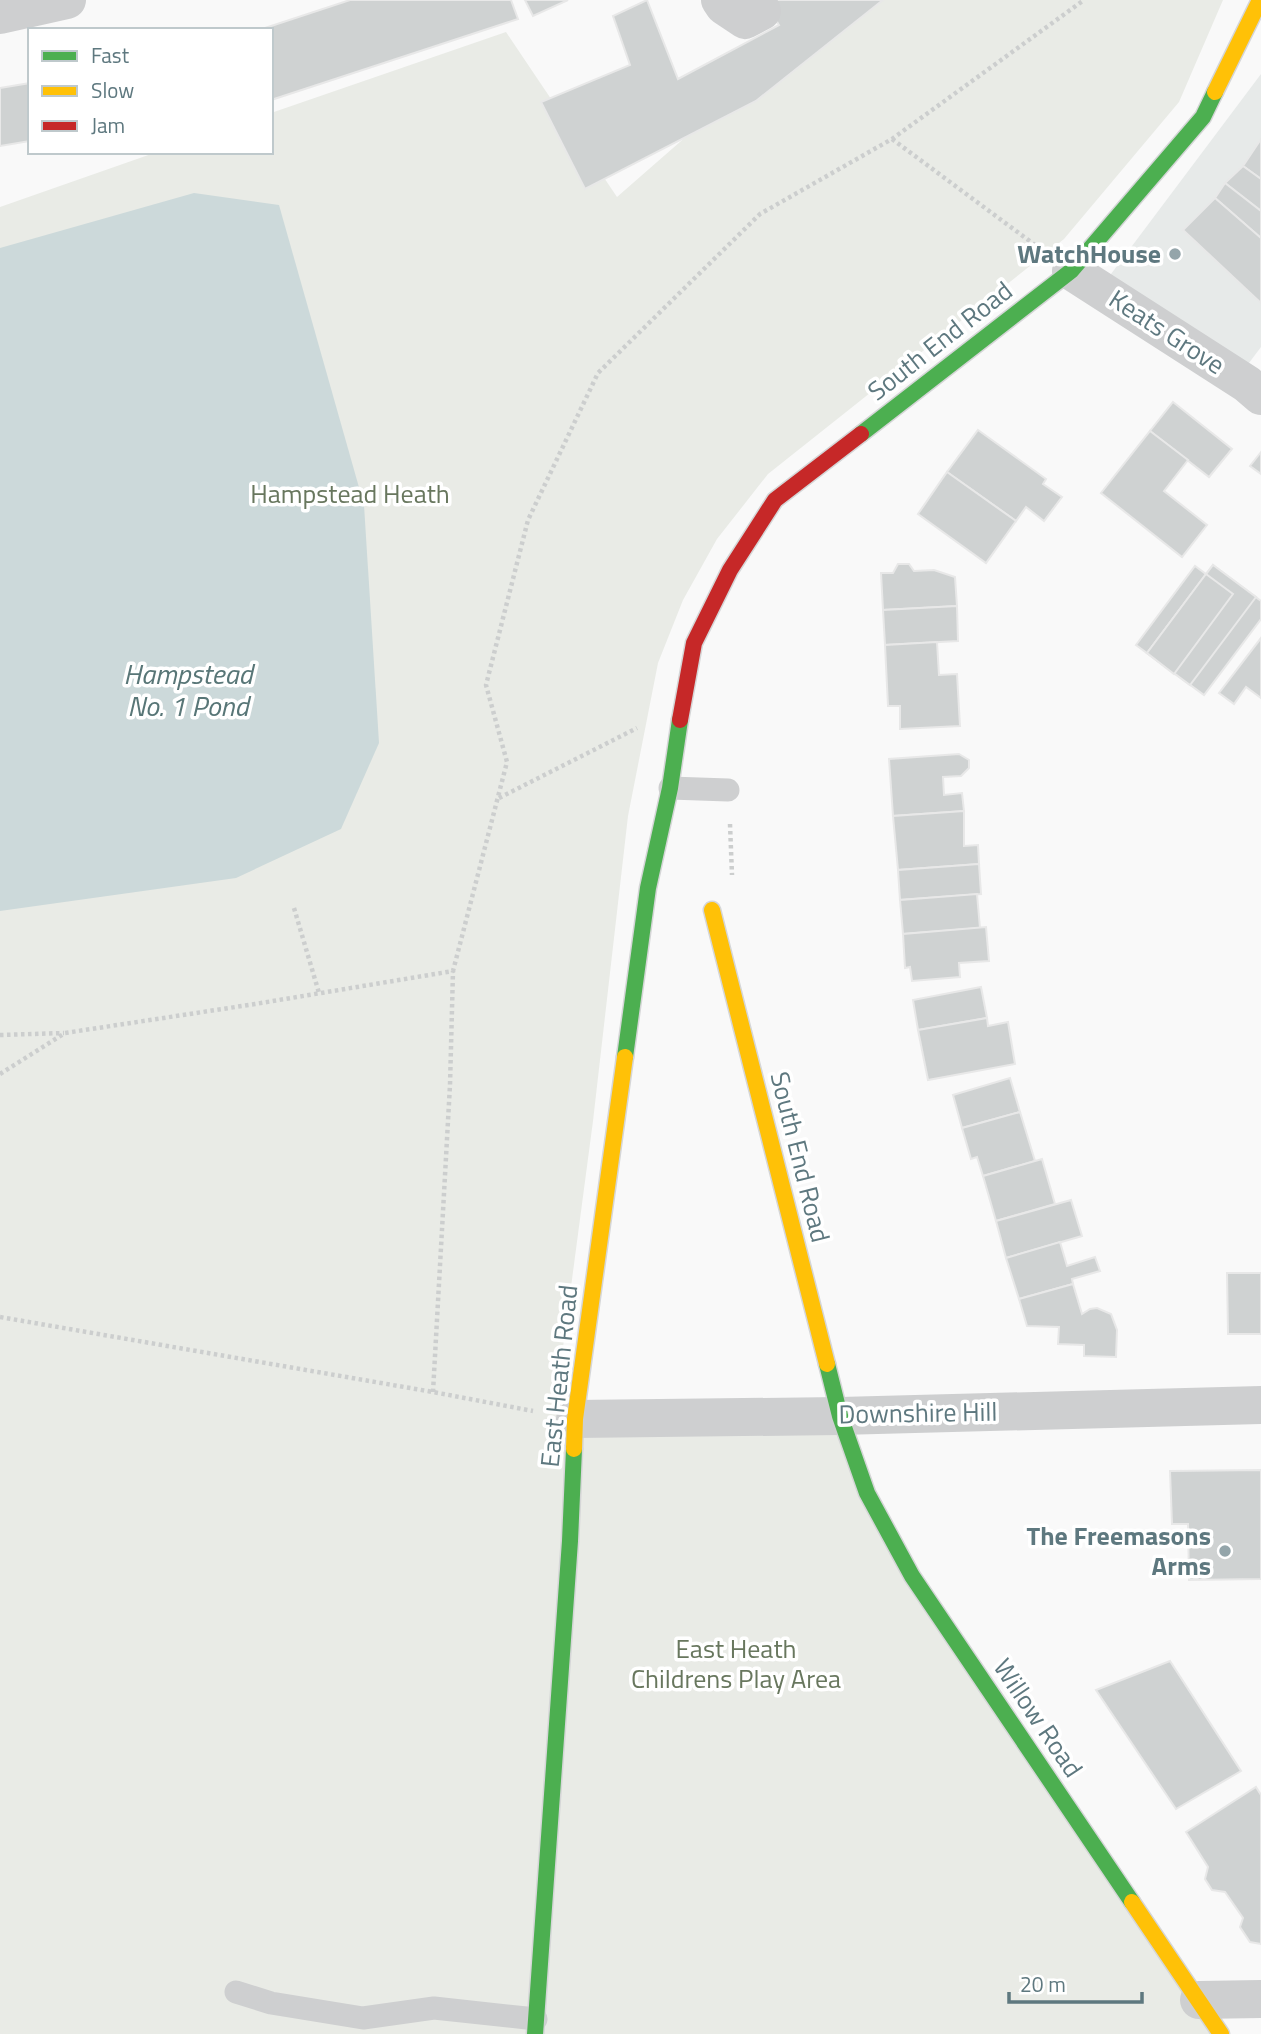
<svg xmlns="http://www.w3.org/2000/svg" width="1261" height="2034" font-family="'Titillium Web',sans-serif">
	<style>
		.built { fill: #e7eae9 }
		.green { fill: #e9ebe6 }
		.water { fill: #ccd9da }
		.building { fill: #cfd2d2; stroke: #e8e8e8; stroke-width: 2 }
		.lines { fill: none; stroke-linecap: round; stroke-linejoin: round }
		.fast-casing { stroke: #d5d6d7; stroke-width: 19 }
		.slow-casing { stroke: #d5d6d7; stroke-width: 19 }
		.jam-casing { stroke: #d5d6d7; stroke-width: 19 }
		.path { stroke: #cccece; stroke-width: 4.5; stroke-dasharray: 3.5 3.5; stroke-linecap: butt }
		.lane { stroke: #cecfd0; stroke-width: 23 }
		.street { stroke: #cecfd0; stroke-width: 38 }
		.fast { stroke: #4caf50; stroke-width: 16 }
		.slow { stroke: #ffc107; stroke-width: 16 }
		.jam { stroke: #c62828; stroke-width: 16 }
		.poi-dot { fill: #94a5aa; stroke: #fff; stroke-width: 2.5 }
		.labels { text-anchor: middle; stroke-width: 7; stroke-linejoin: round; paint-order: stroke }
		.poi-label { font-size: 26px; font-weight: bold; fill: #5e787f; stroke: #fff; text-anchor: end }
		.street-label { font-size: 26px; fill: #5e787f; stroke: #fff }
		.park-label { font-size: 26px; fill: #68775e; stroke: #fff }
		.water-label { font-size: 28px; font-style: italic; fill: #587677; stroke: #fff }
	</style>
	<rect width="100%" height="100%" fill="#f9f9f9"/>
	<!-- built -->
	<polygon class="built" points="1261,74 1261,347 1230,388 1105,282"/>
	<!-- green -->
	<polygon class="green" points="826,0 1223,0 1179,102 1064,239 768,474 717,539 683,600 658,663 628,816 593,1121 556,1400 575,1419 840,1416 867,1493 1221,2034 0,2034 0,207 157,152 271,152 271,113 506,32 617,197 831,10"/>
	<!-- water -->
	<polygon class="water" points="194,193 279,205 364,505 379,743 341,829 236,878 0,911 0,248"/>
	<!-- building -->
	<g class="building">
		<polygon points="350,0 511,0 518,19 271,100 271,30 259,30"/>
		<polygon points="525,0 568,0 533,16"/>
		<polygon points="647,0 678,79 779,25 764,0 883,0 756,101 585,189 541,102 630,65 613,16"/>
		<polygon points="30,83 30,141 0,146 0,88"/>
		<polygon points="1261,139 1261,179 1243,166"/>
		<polygon points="1243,166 1261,179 1261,211 1225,183"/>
		<polygon points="1225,183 1261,211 1261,238 1215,198"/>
		<polygon points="1215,198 1261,238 1261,303 1183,230"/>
		<polygon points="1173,402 1232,449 1209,477 1150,431"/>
		<polygon points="978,430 1046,479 1043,484 1062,497 1044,521 1026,507 1016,521 947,472"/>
		<polygon points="1150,431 1188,460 1164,491 1207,525 1182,557 1101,493"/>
		<polygon points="1261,452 1261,474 1250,466"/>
		<polygon points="947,472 1016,521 986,563 918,514"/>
		<polygon points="898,564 909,564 914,571 934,570 955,577 957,606 883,610 881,573 893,573"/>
		<polygon points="1213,565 1261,601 1261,619 1204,695 1136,645 1195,566 1206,574"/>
		<polygon points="1213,565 1256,597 1190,685 1147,653"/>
		<polygon points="1206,574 1233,594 1174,674 1147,653"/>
		<polygon points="957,606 958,641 885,645 883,610"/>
		<polygon points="1261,638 1261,698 1246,687 1234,704 1219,693"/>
		<polygon points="937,642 939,675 957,674 960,726 900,729 900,706 888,706 885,645"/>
		<polygon points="959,754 969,760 969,768 961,776 943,777 944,795 962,793 964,811 893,816 889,759"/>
		<polygon points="964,811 964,846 978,845 979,864 898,870 893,816"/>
		<polygon points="979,864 981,894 900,900 898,870"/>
		<polygon points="977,894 980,928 903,934 900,900"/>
		<polygon points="986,927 989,961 959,963 960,977 912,981 910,967 905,968 903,934"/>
		<polygon points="981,987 987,1018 918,1030 913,1000"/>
		<polygon points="987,1018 988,1026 1008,1022 1015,1064 928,1080 918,1030"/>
		<polygon points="1010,1078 1020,1112 962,1128 953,1095"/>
		<polygon points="1020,1112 1035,1161 983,1176 977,1157 971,1159 962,1128"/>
		<polygon points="1042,1159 1055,1204 996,1221 983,1176"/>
		<polygon points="1071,1200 1082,1236 1006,1258 996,1221"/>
		<polygon points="1060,1242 1067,1266 1095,1257 1100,1271 1072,1279 1073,1284 1019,1299 1006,1258"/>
		<polygon points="1227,1273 1261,1273 1261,1334 1228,1334"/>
		<polygon points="1073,1284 1082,1314 1090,1309 1097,1308 1111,1314 1117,1330 1116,1357 1084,1356 1084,1345 1058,1344 1059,1327 1027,1326 1019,1299"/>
		<polygon points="1261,1470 1261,1579 1189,1580 1188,1524 1172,1524 1170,1471"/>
		<polygon points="1170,1661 1241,1771 1176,1809 1096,1690"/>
		<polygon points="1256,1787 1261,1795 1261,1944 1250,1942 1240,1927 1243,1918 1225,1892 1212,1890 1205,1879 1208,1867 1186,1832"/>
	</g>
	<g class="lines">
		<!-- fast casing -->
		<g class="fast-casing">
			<g id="fast">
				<polyline points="861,434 1071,271 1203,117 1215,92"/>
				<polyline points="625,1057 648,888 670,788 680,720"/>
				<polyline points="827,1364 840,1416 867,1493 912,1576 1132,1902"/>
				<polyline points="535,2034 570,1541 574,1449"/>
			</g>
		</g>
		<!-- slow casing -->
		<g class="slow-casing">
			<g id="slow">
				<polyline points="1215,92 1260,0"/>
				<polyline points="712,910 827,1364"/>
				<polyline points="574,1449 575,1419 625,1057"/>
				<polyline points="1132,1902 1221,2034"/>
			</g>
		</g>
		<!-- jam casing -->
		<g class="jam-casing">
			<polyline id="jam" points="680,720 694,643 730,570 775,500 861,434"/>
		</g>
		<!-- path -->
		<g class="path">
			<polyline points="892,139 1035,245"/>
			<polyline points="499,798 637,728"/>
			<polyline points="730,824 732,875"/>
			<polyline points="294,908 319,993"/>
			<polyline points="0,1035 64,1033"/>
			<polyline points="0,1074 65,1033 255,1004 453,971 507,762 486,685 528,520 598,373 760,214 892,139 1084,0"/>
			<polyline points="0,1317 433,1392 533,1411"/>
			<polyline points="433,1392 450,1085 453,971"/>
		</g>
		<!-- lane -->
		<g class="lane">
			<polyline points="670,788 728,790"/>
			<polyline points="236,1992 271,2003 363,2018 434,2008 536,2019"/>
		</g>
		<!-- street -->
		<g class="street">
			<polyline points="720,0 724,6 745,20 762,11"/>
			<polyline points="0,15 67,0"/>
			<polyline points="1071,271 1247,384 1261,396"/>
			<polyline points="575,1419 840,1416 1261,1405"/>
			<polyline points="1199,2000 1261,1999"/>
		</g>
		<!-- fast -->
		<use href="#fast" class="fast"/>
		<!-- slow -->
		<use href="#slow" class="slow"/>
		<!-- jam -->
		<use href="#jam" class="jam"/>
	</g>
	<!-- markers -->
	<g class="poi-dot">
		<circle cx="1175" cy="254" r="7"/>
		<circle cx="1225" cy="1551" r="7"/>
	</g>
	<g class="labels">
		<!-- poi labels -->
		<g class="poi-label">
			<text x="1161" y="263">WatchHouse</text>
			<text x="1211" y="1545">The Freemasons<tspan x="1211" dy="30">Arms</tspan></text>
		</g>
		<!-- street labels -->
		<g class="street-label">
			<text transform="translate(1167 332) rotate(33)" y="9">Keats Grove</text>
			<text transform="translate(940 341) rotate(-38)" y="9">South End Road</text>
			<text transform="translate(800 1157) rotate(76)" y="9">South End Road</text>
			<text transform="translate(559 1376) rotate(-84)" y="9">East Heath Road</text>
			<text transform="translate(918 1413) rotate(-1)" y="9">Downshire Hill</text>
			<text transform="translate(1038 1718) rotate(56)" y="9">Willow Road</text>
		</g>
		<!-- park labels -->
		<g class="park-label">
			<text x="350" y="503">Hampstead Heath</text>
			<text x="736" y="1658">East Heath<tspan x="736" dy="30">Childrens Play Area</tspan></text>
		</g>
		<!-- water labels -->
		<g class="water-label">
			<text x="188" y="684">Hampstead<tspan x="188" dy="32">No. 1 Pond</tspan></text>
		</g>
	</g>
	<!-- legend -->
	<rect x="28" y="28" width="245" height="126" fill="#ffffff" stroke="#bfc9cc" stroke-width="2"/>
	<rect x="42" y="51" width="35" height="10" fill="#4caf50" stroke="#bfc9cc" stroke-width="2"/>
	<text x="91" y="63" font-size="21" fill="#5e787f">Fast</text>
	<rect x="42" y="86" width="35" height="10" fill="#ffc107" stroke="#bfc9cc" stroke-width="2"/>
	<text x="91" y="98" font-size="21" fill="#5e787f">Slow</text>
	<rect x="42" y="121" width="35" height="10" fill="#c62828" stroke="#bfc9cc" stroke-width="2"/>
	<text x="91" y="133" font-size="21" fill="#5e787f">Jam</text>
	<!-- scale -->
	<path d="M1009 1992v10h133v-10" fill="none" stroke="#5e787f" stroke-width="3.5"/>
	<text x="1020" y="1992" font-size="21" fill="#5e787f" stroke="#ffffff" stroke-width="5" paint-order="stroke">20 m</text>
</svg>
